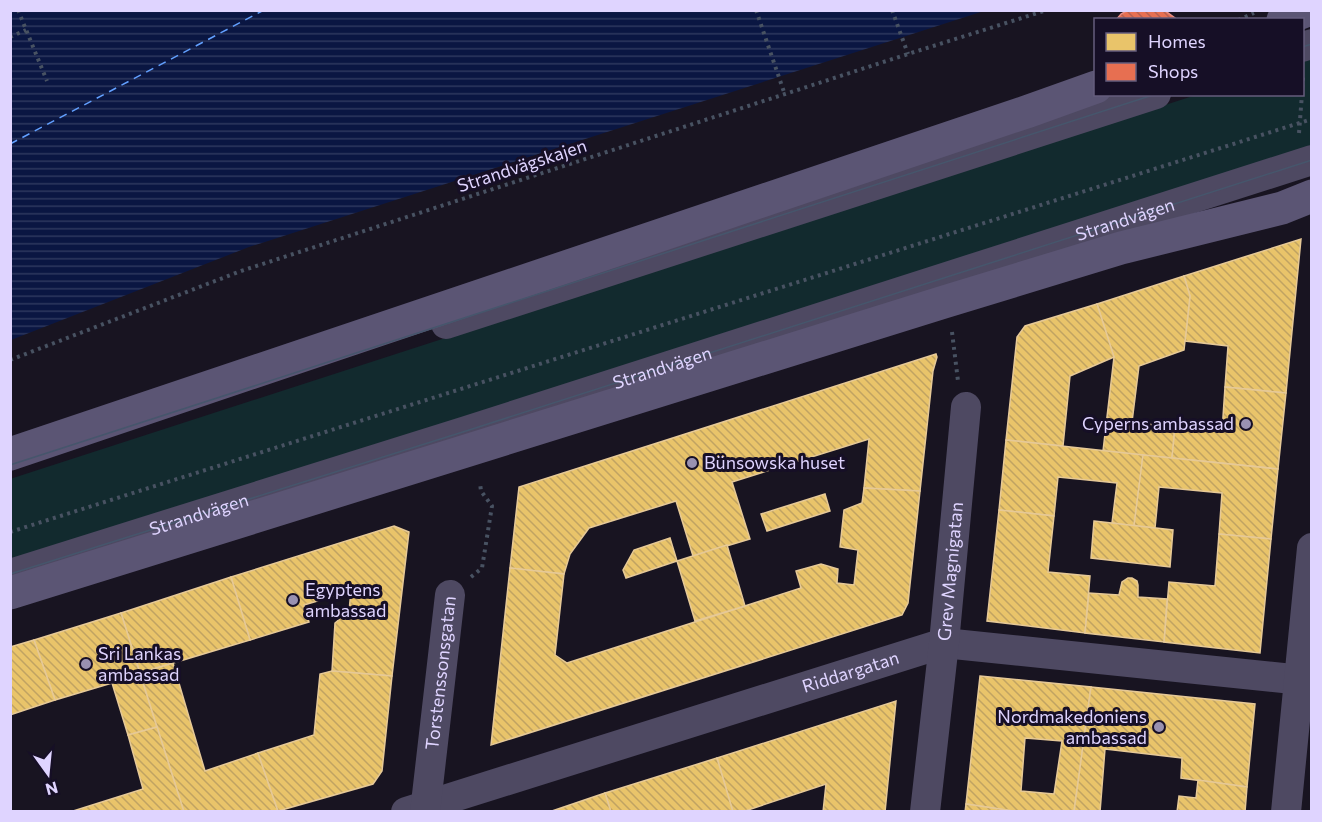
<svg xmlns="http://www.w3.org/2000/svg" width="1322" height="822" font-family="Commissioner,sans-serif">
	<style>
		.park { fill: #122a2e }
		.water { fill: url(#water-rules) }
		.homes { fill: url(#homes-back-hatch); stroke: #e6c997; stroke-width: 1.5; fill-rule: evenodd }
		.shops { fill: url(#shops-back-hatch); stroke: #e58d85; stroke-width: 1.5 }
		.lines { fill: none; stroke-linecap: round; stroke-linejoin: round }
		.ferry { stroke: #62a0ff; stroke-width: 1.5; stroke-dasharray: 8 6; stroke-linecap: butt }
		.path { stroke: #485262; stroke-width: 4; stroke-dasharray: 3 4.5; stroke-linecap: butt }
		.street { stroke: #4e4962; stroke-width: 30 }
		.secondary { stroke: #5b5574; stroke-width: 33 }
		.tram { stroke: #46566c; stroke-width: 1.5 }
		.poi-dot { fill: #9991b1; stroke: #160f26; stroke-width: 2 }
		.labels { text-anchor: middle; stroke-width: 6; stroke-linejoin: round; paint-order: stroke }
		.street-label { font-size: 18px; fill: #dfd4ff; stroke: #160f26 }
		.poi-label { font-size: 18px; fill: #dfd4ff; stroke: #160f26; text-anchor: start }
	</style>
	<defs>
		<pattern id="water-rules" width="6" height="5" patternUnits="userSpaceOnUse" patternTransform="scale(1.5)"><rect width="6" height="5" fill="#0a1642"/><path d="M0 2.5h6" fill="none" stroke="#2d375e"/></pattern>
		<pattern id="homes-back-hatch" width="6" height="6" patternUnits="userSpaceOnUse" patternTransform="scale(1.5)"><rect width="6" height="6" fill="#e9c46a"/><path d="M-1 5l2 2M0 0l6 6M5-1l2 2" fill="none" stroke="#c0a362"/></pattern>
		<pattern id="shops-back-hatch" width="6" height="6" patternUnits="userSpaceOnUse" patternTransform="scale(1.5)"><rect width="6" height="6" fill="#e76f51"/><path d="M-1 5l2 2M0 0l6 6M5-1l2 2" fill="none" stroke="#b66150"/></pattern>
	</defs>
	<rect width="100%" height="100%" fill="#181421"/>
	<!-- park -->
	<polygon class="park" points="1311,57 1311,155 11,563 10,479 1196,95 1302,94 1303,60"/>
	<!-- water -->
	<polygon class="water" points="11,10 984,10 984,11 249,247 11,340"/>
	<!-- homes -->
	<g class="homes">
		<polygon points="1301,239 1286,393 1225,387 1228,346 1185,341 1190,296 1184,276"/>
		<polygon points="1184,276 1190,296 1184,350 1139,366 1132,422 1175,427 1172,458 1103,451 1114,357 1097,304"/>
		<polygon points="1097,304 1114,357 1070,376 1063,446 1006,440 1017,337 1025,326"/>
		<polygon points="936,354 937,357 933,371 920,491 864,488 869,439 732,482 750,539 693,556 676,501 589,528 570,554 564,574 510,568 519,487"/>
		<polygon points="1225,387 1286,393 1278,469 1172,458 1175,427 1222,432"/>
		<polygon points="1006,440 1143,455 1134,526 1112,523 1117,483 1058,477 1054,516 999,510"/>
		<polygon points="1143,455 1278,469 1271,539 1219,534 1222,493 1159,487 1155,528 1134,526"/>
		<polygon points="864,488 920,491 908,603 902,615 491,745 510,568 564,574 555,655 567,663 801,588 796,571 821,564 838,569 837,583 854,585 858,550 840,547 844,510 862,503"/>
		<polygon points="825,494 830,511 767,531 761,514"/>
		<polygon points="999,510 1054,516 1048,572 1090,576 1085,633 987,621"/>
		<polygon points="1094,521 1173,530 1170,567 1091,558"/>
		<polygon points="394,526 409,532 392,676 332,671 335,623 349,611 351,591 304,605 309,622 250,640 231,577"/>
		<polygon points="1219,534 1271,539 1260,653 1164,642 1169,582 1215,586"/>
		<polygon points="670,538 677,561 626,578 623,570 634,550"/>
		<polygon points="727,545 745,606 695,621 677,561"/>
		<polygon points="231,577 250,640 140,673 121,613"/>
		<polygon points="1128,578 1132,578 1137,581 1138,585 1138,597 1167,599 1164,642 1085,633 1089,593 1119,595 1122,582"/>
		<polygon points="121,613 157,727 128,735 112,683 55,700 34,640"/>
		<polygon points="34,640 55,700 10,715 10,647"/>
		<polygon points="173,663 205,771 258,753 278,811 184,812 140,673"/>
		<polygon points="332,671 392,676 382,771 373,784 278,811 258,753 314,735 320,674"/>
		<path d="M980,676L1091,687L1074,812H1020L966,804ZM1025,738L1062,741L1054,794L1021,791Z"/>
		<polygon points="1091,687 1255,704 1247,787 1181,778 1182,758 1105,749 1100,812 1074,812"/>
		<polygon points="896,701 885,812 823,812 826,784 742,812 733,812 717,758"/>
		<polygon points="157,727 184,812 70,812 143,789 128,735"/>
		<polygon points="717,758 733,812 611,812 605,793"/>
		<polygon points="1198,780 1247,787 1245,812 1177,812 1179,796 1196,798"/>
		<polygon points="605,793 611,812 549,812"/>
		<polygon points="966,804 1020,812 965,812"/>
	</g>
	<!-- shops -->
	<polygon class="shops" points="1128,10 1164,10 1175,18 1172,20 1116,20 1121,14"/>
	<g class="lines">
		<!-- ferry -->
		<polyline class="ferry" points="10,144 264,10"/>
		<!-- path -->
		<g class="path">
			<polyline points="18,10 47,81"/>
			<polyline points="756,10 785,95"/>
			<polyline points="892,10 908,54"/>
			<polyline points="1238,20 1254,13"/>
			<polyline points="10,37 26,30"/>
			<polyline points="1302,88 1303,75"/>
			<polyline points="1299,133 1302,94"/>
			<polyline points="952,332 958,381"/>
			<polyline points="10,360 241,271 908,54 1047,10"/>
			<polyline points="10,532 1312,119"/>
			<polyline points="471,577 482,568 492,506 481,491 480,483"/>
		</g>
		<!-- street -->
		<g class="street">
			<polyline points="1302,47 1312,44"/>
			<polyline points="446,324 1156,94"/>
			<polyline points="10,574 466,431 1312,160"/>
			<path id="s1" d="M406,812L944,643L1312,681"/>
			<path id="s2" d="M425,812L450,595"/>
			<path id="s3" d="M925,812L944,643L966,407"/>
			<polyline points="1286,812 1312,548"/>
		</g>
		<!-- secondary -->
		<g class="secondary">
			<polyline points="1283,20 1308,10"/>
			<polyline points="10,454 1029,111 1096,87"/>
			<polyline points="10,593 944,302 1121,248 1282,208 1312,196"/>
		</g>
		<!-- tram -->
		<g class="tram">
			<polyline points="1302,47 1312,44"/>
			<polyline points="10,465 1156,94"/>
			<path id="s4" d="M10,574L466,431L1312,160"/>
		</g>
	</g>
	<!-- markers -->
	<g class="poi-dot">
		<circle cx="1246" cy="424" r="6"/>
		<circle cx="692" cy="463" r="6"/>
		<circle cx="293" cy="600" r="6"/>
		<circle cx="86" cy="664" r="6"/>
		<circle cx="1159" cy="727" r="6"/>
	</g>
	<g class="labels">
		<!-- street labels -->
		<g class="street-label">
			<text transform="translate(522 166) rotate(-18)" y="6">Strandvägskajen</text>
			<text dy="6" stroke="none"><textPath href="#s4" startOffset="1170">Strandvägen</textPath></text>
			<text dy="6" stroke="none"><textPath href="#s4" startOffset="684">Strandvägen</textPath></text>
			<text dy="6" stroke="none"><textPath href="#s4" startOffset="198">Strandvägen</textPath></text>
			<text dy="6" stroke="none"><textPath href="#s3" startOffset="242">Grev Magnigatan</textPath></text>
			<text dy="6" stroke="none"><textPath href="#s1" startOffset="466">Riddargatan</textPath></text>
			<text dy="6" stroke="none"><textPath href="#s2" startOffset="140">Torstenssonsgatan</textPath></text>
		</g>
		<!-- poi labels -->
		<g class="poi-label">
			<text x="1234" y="430" text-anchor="end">Cyperns ambassad</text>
			<text x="704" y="469">Bünsowska huset</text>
			<text x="305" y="596">Egyptens<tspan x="305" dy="21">ambassad</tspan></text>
			<text x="98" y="660">Sri Lankas<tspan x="98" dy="21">ambassad</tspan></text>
			<text x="1147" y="723" text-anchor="end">Nordmakedoniens<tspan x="1147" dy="21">ambassad</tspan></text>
		</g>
	</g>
	<!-- border -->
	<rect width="1322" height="822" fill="none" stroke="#dfd4ff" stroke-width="24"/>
	<!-- legend -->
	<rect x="1094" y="18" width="210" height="78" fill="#160f26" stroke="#665e7d" stroke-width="1.5"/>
	<rect x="1106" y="33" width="30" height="18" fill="#e9c46a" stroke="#665e7d" stroke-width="1.5"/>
	<text x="1148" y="48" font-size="18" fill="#dfd4ff">Homes</text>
	<rect x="1106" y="63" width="30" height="18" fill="#e76f51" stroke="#665e7d" stroke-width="1.5"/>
	<text x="1148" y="78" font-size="18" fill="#dfd4ff">Shops</text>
	<!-- north arrow -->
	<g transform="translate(48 774) rotate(165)" stroke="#160f26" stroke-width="4.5" paint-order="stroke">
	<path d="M0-4.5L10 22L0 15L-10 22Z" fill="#dfd4ff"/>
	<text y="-9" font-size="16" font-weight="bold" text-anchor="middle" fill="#dfd4ff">N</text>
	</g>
</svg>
